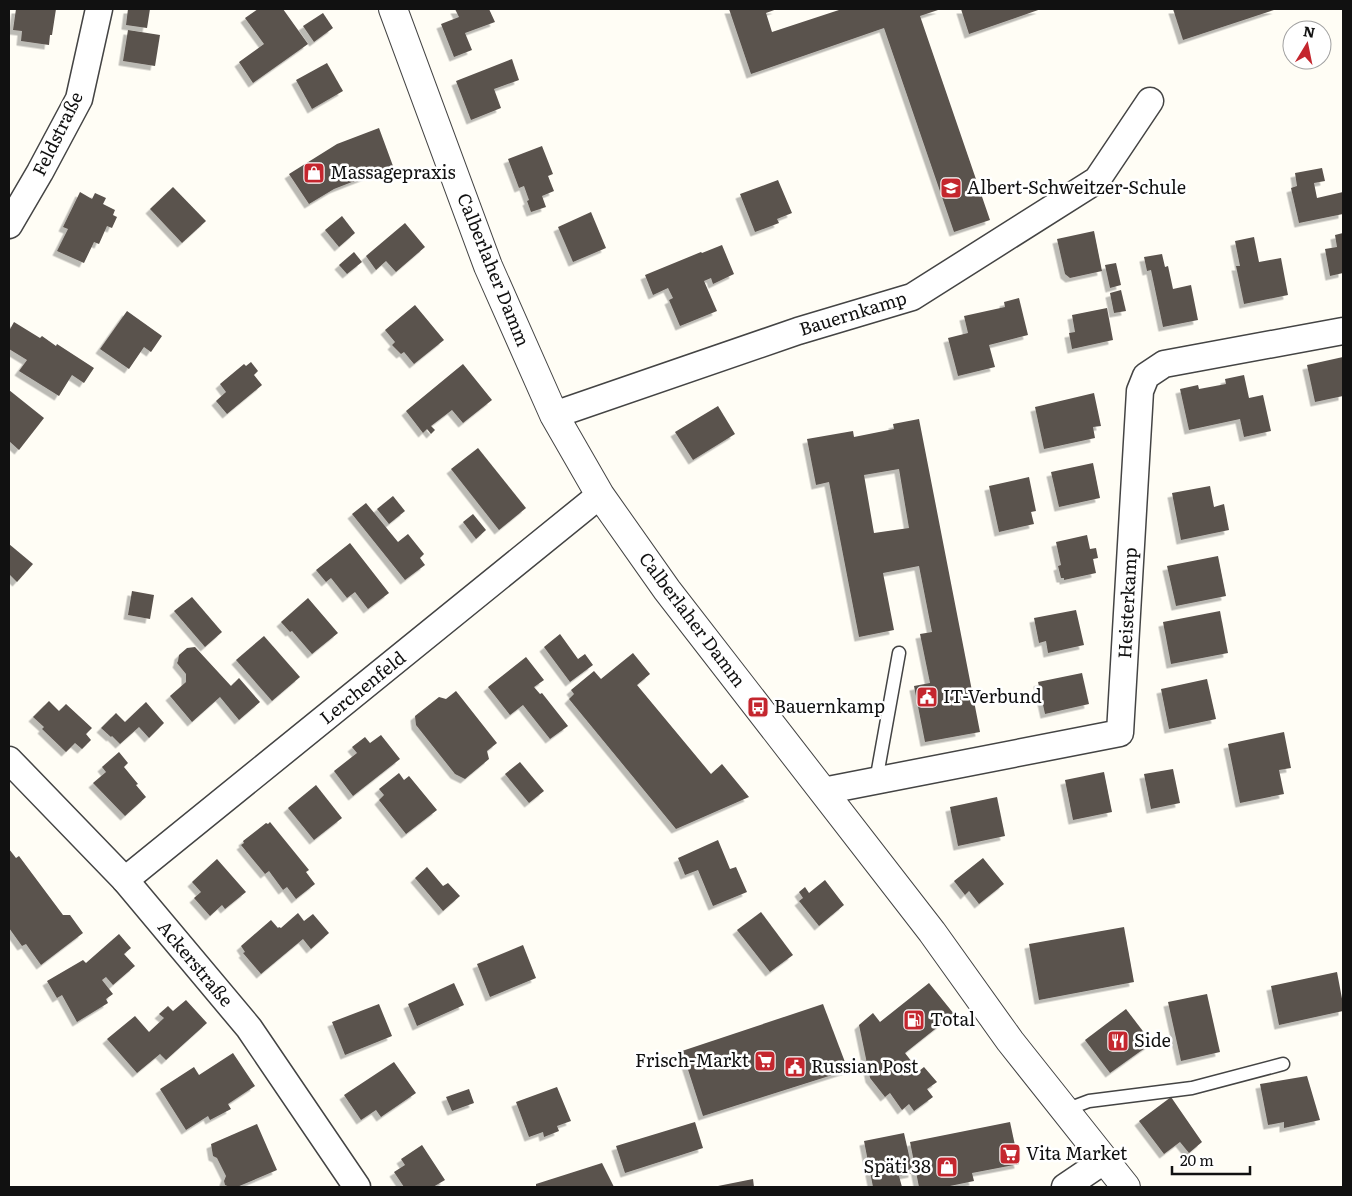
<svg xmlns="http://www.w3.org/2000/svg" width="1352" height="1196" font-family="Literata,serif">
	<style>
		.building { fill: #5a524d; fill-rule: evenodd; filter: url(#shadow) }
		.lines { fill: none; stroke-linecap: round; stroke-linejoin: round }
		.service-casing { stroke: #444; stroke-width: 15 }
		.minor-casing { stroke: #444; stroke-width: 29 }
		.tertiary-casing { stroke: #444; stroke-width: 30 }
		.service { stroke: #fff; stroke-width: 12 }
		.minor { stroke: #fff; stroke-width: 26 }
		.tertiary { stroke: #fff; stroke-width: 28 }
		.labels { text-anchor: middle; stroke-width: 5; stroke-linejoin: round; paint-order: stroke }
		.street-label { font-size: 18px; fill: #111; stroke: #fff }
		.poi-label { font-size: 18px; fill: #111; stroke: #fff; text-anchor: start }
	</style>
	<defs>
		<filter id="shadow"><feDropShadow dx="-4.5" dy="4.5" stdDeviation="0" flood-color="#0004"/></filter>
	</defs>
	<rect width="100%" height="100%" fill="#fffdf5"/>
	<!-- building -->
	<g class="building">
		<polygon points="16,9 56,9 52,35 50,35 49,45 21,41 22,31 13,30"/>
		<polygon points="128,9 150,9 147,28 126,25"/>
		<polygon points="258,9 283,9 308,44 253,83 239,62 264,44 245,18"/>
		<polygon points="455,9 489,9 495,22 465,33 472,50 454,57 441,24 459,17"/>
		<polygon points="729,9 777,9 766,13 772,32 842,9 941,9 920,16 990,220 954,232 884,28 751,74"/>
		<polygon points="961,9 1041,9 969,34"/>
		<polygon points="1173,9 1277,9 1183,40"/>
		<polygon points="323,13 333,28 314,42 303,26"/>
		<polygon points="128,30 160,35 155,66 123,61"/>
		<polygon points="512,59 519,80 494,89 501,108 471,120 456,81"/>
		<polygon points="327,63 343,91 312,109 296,80"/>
		<polygon points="379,128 393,166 334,189 309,204 289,174 337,144"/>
		<polygon points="542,146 553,174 548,176 554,191 542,196 546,207 531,212 527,201 529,200 524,186 519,188 508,159"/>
		<polygon points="1322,168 1325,181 1314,183 1317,198 1343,192 1343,214 1299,223 1291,188 1297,186 1295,173"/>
		<polygon points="778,180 792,213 777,219 779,223 755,232 740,194"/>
		<polygon points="173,187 206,221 182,243 150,209"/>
		<polygon points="80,192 92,199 95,193 106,198 103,204 115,210 113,215 117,217 112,228 107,226 99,244 94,242 84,263 57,251 68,229 63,227"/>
		<polygon points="591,212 606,248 573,262 558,227"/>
		<polygon points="342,216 355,233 339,247 325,230"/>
		<polygon points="405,223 425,247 396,272 386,261 376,270 366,256"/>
		<polygon points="1094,231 1102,271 1070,278 1065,274 1057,239"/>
		<polygon points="1343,233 1343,273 1330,276 1325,249 1337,247 1335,235"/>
		<polygon points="1254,237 1259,262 1281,258 1288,295 1244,304 1236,266 1240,266 1235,241"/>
		<polygon points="722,245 734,274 713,284 711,278 704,281 717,311 680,326 669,300 673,298 668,288 653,295 645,275 701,252 702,253"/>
		<polygon points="354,252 362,262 347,274 339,265"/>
		<polygon points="1162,254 1165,267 1168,266 1173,289 1191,285 1198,320 1163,327 1151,270 1147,271 1144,257"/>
		<polygon points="1116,263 1121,285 1110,288 1105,265"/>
		<polygon points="1121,290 1126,311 1114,313 1110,293"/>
		<polygon points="1019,298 1028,335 989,345 995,367 958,376 948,338 968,333 964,316 1005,307 1004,302"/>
		<polygon points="415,305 444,340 414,364 404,352 401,354 392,345 395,342 385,330"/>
		<polygon points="1107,308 1113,340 1072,349 1069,333 1075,332 1072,315"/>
		<polygon points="127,311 162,336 151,352 144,347 129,369 100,349"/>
		<polygon points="14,322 40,338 42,336 56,346 57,344 94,368 84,383 72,375 59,396 19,371 27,360 9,349 9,331"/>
		<polygon points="1343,357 1343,396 1315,402 1307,365"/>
		<polygon points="251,362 258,371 254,375 262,385 227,414 216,401 226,392 220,384 244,364 246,366"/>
		<polygon points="463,364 492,400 463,423 452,410 431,426 435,430 431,434 427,429 423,433 406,411"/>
		<polygon points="1244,375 1249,398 1263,395 1271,431 1244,437 1240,419 1189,430 1180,389 1198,385 1199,389 1226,384 1225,379"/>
		<polygon points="9,390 44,418 19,450 9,441"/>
		<polygon points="1094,393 1101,426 1093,427 1095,438 1044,449 1035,407"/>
		<polygon points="718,406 735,434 693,460 675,432"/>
		<path d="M919,419L980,732L925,742L914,686L930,683L920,634L932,632L919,566L883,573L894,630L859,637L829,482L816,485L807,439L853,431L854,437L894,429L893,424ZM899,469L909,528L874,533L864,475Z"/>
		<polygon points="478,448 526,508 499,530 451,469"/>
		<polygon points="1093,463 1100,498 1059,507 1051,472"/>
		<polygon points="1029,477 1036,511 1031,512 1034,524 999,532 989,486"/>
		<polygon points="1210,486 1214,507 1224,504 1229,530 1181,540 1172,493"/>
		<polygon points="393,496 405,511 389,524 377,509"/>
		<polygon points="366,503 398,542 408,534 424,554 420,558 425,565 405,580 352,514"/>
		<polygon points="473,514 486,530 476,539 463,522"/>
		<polygon points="1087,535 1090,549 1096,548 1098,558 1093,559 1096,573 1064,580 1064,578 1061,578 1058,566 1061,565 1056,542"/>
		<polygon points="350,543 389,593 368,609 355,592 347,598 331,578 326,582 316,570"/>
		<polygon points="9,544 33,564 17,582 9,574"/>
		<polygon points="1218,556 1226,596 1176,606 1167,566"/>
		<polygon points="132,591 154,595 150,619 128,615"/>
		<polygon points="192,597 222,632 205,647 174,611"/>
		<polygon points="308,598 338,633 312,654 292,631 290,632 281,622"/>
		<polygon points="1076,610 1084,645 1048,653 1046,641 1039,643 1034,618"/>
		<polygon points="1220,611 1228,653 1171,664 1163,622"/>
		<polygon points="560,634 578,659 585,654 593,665 570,682 544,647"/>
		<polygon points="264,636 300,677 272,701 236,660"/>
		<polygon points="195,647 231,686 239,678 260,702 239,720 220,697 192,722 170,696 186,682 186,674 177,663 178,661 179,655 187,648"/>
		<polygon points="633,653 650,674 637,685 711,774 722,764 749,797 676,829 569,699 574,694 571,690 594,671 601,679"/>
		<polygon points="526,657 544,680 534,687 540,694 542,693 568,726 550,739 523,705 510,715 488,687"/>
		<polygon points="1082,673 1089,704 1045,714 1038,682"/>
		<polygon points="1207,679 1216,719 1169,729 1161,689"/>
		<polygon points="456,691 497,743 487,751 489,759 465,779 455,774 416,725 415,716 439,697 446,699"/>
		<polygon points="49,701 59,711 66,704 92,728 86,734 91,740 82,749 75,743 66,752 42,729 44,727 33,717"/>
		<polygon points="146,702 164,723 149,738 139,727 120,744 112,736 111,737 101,728 116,713 125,722"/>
		<polygon points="1284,732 1291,768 1279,770 1284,794 1240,803 1228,744"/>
		<polygon points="381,735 400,759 353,796 334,771 357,753 352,747 365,737 370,743"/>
		<polygon points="119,752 128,763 124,767 138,784 136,785 146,797 125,816 93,783 106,772 102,767"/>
		<polygon points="520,762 544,791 529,803 505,774"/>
		<polygon points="1173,769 1180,803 1151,809 1144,774"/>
		<polygon points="1104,772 1112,812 1073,820 1065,780"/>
		<polygon points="399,773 404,780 409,776 437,810 406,834 379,800 384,795 379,789"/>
		<polygon points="316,785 342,818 314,840 288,808"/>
		<polygon points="997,797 1005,836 958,846 950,807"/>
		<polygon points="270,822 309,870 306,872 315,884 296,899 287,887 283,890 269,871 265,874 241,845 244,843 243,841 266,823 268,824"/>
		<polygon points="718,840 730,869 736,867 747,892 713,906 698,870 685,875 678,858"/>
		<polygon points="9,849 16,858 19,856 63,915 70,915 83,933 41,965 26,944 22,946 9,928"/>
		<polygon points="983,858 1004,884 979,904 969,891 965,895 954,881"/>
		<polygon points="217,859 246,892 225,909 222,905 210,916 194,898 201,892 192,882"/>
		<polygon points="427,867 443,886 448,883 460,896 443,911 415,878"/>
		<polygon points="825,880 844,905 819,926 799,901 803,898 799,892 805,887 809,893"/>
		<polygon points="761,912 793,955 770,972 737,930"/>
		<polygon points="298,913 304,921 313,914 329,933 311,949 303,939 261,974 243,953 245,952 241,946 271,920 278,928 279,927 281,928"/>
		<polygon points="1124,927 1134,982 1039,1000 1029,944"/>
		<polygon points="119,934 131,948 124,954 135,966 113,985 106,977 102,980 113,994 106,999 108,1003 77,1022 62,995 57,998 47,981 83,960 86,963"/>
		<polygon points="523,945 536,978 490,997 477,964"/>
		<polygon points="1337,972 1343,1004 1343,1011 1279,1025 1271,986"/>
		<polygon points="454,983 464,1005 417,1026 408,1004"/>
		<polygon points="929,983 954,1014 905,1053 919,1071 924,1067 937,1082 927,1089 933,1097 914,1111 909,1104 902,1110 890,1093 885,1097 870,1078 859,1025 873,1013 880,1022"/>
		<polygon points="1207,994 1220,1052 1181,1061 1168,1002"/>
		<polygon points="186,1000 207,1023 166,1060 160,1054 137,1073 107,1039 135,1016 149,1032 164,1018 159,1014 168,1006 173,1011"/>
		<polygon points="379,1004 392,1036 345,1055 332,1022"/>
		<polygon points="823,1004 848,1070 703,1116 682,1051"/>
		<polygon points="1126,1009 1152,1043 1110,1073 1085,1040"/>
		<polygon points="233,1053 255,1086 228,1104 231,1109 210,1120 208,1116 186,1130 160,1089 194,1067 199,1075"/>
		<polygon points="394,1062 416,1093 381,1117 376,1110 361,1120 344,1095"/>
		<polygon points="1307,1076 1320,1120 1284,1128 1284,1122 1268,1125 1260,1084"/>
		<polygon points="557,1087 571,1121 557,1126 559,1131 544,1137 543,1132 529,1137 516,1102"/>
		<polygon points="469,1089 474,1103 452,1111 446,1097"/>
		<polygon points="1171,1097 1202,1142 1189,1153 1180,1142 1164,1154 1139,1121"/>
		<polygon points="695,1122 703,1148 625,1173 616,1146"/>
		<polygon points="1010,1122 1019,1164 972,1173 974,1181 945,1187 919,1187 910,1142"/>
		<polygon points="257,1124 277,1170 237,1187 230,1187 225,1185 224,1181 226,1176 217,1158 213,1156 211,1144"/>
		<polygon points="904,1133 913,1173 899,1176 902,1187 873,1187 864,1141"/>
		<polygon points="422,1145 445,1180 433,1187 404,1187 394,1172 405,1165 401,1159"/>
		<polygon points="602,1163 614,1187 536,1187 536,1184"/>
		<polygon points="753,1179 754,1187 718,1187 718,1186"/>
	</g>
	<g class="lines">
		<!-- service casing -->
		<g class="service-casing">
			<g id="service">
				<polyline points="876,781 899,653"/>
				<polyline points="1065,1110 1089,1101 1192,1088 1283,1064"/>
			</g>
		</g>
		<!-- minor casing -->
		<g class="minor-casing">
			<g id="minor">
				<polyline points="9,225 40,172 79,99 99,9"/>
				<polyline points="554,415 798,331 912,297 1097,180 1150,101"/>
				<polyline points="9,760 125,880 249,1028 357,1187"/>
				<polyline points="823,791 1120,733 1140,391 1146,376 1164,364 1343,331"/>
				<polyline points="125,880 600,495"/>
				<polyline points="1065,1187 1105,1160"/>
			</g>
		</g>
		<!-- tertiary casing -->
		<g class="tertiary-casing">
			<polyline id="tertiary" points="393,9 488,266 554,415 600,495 667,590 932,932 1010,1041 1126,1187"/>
		</g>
		<!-- service -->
		<use href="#service" class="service"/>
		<!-- minor -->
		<use href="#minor" class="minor"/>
		<!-- tertiary -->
		<use href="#tertiary" class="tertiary"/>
	</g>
	<!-- icons -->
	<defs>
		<g id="shop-square" transform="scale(1.125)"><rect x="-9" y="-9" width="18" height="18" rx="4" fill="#c4262e" stroke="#fff"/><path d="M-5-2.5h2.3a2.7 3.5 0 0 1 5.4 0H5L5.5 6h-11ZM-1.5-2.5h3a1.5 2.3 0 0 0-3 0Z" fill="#fff"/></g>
		<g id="school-square" transform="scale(1.125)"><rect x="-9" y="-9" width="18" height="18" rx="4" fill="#c4262e" stroke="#fff"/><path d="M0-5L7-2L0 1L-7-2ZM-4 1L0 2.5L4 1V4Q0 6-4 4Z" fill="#fff"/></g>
		<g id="civic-square" transform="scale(1.125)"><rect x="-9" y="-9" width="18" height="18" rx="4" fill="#c4262e" stroke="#fff"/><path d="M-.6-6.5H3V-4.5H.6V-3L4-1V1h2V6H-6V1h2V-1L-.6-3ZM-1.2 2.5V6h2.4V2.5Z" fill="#fff"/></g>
		<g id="bus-square" transform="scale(1.125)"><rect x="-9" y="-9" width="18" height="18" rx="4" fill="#c4262e" stroke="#fff"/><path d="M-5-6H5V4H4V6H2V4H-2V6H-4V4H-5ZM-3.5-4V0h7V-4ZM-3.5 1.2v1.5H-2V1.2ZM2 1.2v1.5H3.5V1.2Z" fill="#fff"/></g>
		<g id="fuel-square" transform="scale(1.125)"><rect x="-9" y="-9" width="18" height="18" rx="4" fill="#c4262e" stroke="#fff"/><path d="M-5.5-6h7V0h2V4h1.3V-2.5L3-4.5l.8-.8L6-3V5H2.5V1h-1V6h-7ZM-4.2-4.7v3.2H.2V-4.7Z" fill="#fff"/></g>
		<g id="restaurant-square" transform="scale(1.125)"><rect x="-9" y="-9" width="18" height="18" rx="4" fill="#c4262e" stroke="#fff"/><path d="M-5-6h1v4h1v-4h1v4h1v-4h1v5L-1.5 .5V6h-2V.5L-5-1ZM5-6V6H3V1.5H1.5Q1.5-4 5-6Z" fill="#fff"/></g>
		<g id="supermarket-square" transform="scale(1.125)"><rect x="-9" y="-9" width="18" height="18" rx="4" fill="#c4262e" stroke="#fff"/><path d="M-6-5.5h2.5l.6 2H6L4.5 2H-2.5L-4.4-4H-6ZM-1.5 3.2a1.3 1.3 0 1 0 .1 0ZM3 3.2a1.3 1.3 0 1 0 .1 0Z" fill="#fff"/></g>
	</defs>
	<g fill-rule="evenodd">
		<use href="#shop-square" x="314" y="173"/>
		<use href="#school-square" x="951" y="188"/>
		<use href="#civic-square" x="927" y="697"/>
		<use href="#bus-square" x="758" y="707"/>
		<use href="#fuel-square" x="914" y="1020"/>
		<use href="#restaurant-square" x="1118" y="1041"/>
		<use href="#supermarket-square" x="765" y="1061"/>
		<use href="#civic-square" x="795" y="1067"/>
		<use href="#supermarket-square" x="1010" y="1154"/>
		<use href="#shop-square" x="947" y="1167"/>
	</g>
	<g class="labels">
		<!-- street labels -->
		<g class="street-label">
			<text transform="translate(58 134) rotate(-64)" y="6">Feldstraße</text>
			<text transform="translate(493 270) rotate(68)" y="6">Calberlaher Damm</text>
			<text transform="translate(853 314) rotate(-17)" y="6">Bauernkamp</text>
			<text transform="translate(1128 603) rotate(-87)" y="6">Heisterkamp</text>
			<text transform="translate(692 620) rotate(53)" y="6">Calberlaher Damm</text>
			<text transform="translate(363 688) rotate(-39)" y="6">Lerchenfeld</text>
			<text transform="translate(195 964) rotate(50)" y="6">Ackerstraße</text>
		</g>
		<!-- poi labels -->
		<g class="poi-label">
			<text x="330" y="179">Massagepraxis</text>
			<text x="967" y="194">Albert-Schweitzer-Schule</text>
			<text x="943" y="703">IT-Verbund</text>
			<text x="774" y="713">Bauernkamp</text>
			<text x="930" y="1026">Total</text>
			<text x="1134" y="1047">Side</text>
			<text x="749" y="1067" text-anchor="end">Frisch-Markt</text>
			<text x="811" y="1073">Russian Post</text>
			<text x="1026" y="1160">Vita Market</text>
			<text x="931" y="1173" text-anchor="end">Späti 38</text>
		</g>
	</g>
	<!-- border -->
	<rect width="1352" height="1196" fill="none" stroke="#111111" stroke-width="20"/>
	<!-- north arrow -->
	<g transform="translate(1307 45) rotate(10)"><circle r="24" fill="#ffffff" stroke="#a0a0a0"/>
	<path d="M0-4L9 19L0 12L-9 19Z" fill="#c4262e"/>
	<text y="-8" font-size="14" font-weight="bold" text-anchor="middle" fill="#111111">N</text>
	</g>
	<!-- scale -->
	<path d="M1172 1166v8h78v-8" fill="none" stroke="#111111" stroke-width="2.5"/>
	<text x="1180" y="1166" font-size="15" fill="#111111" stroke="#ffffff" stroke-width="4" paint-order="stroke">20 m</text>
</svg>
